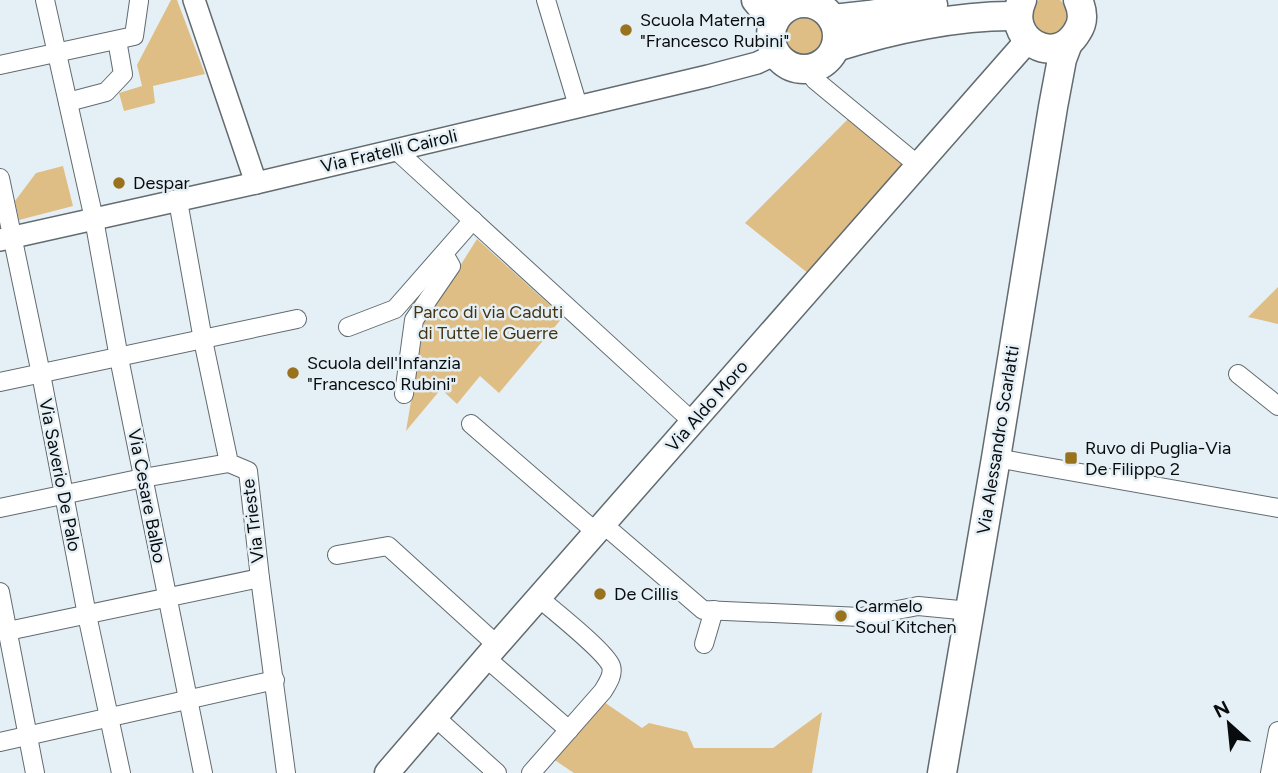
<svg xmlns="http://www.w3.org/2000/svg" width="1278" height="773" font-family="Figtree,sans-serif">
	<style>
		.green { fill: #debe84 }
		.lines { fill: none; stroke-linecap: round; stroke-linejoin: round }
		.minor-casing { stroke: #616b70; stroke-width: 20 }
		.tertiary-casing { stroke: #616b70; stroke-width: 24 }
		.secondary-casing { stroke: #616b70; stroke-width: 27 }
		.primary-casing { stroke: #616b70; stroke-width: 31 }
		.minor { stroke: #fff; stroke-width: 18 }
		.tertiary { stroke: #fff; stroke-width: 21 }
		.secondary { stroke: #fff; stroke-width: 24 }
		.primary { stroke: #fff; stroke-width: 28 }
		.poi-dot { fill: #99721e; stroke: #e5f0f6; stroke-width: 2.5 }
		.labels { text-anchor: middle; stroke-width: 5; stroke-linejoin: round; paint-order: stroke }
		.poi-label { font-size: 18px; fill: #090c0e; stroke: #e5f0f6; text-anchor: start }
		.street-label { font-size: 18px; fill: #090c0e; stroke: #e5f0f6 }
		.park-label { font-size: 18px; fill: #443414; stroke: #e5f0f6 }
	</style>
	<rect width="100%" height="100%" fill="#e5f0f6"/>
	<!-- green -->
	<g class="green">
		<polygon points="171,0 177,0 205,74 153,86 155,103 124,111 119,93 142,86 137,65"/>
		<path d="M1039,0H1060L1066,6L1069,19C1060,35 1055,37 1038,32L1030,20L1032,7Z"/>
		<circle cx="804" cy="37" r="20"/>
		<polygon points="850,117 906,161 809,274 745,223"/>
		<polygon points="63,166 73,206 19,220 15,201 36,173"/>
		<polygon points="477,239 563,317 499,393 480,376 457,404 441,389 406,431 424,323"/>
		<polygon points="1278,287 1278,324 1248,317"/>
		<polygon points="601,700 642,728 649,723 687,732 694,748 773,748 822,712 812,773 574,773 553,759"/>
	</g>
	<g class="lines">
		<!-- minor casing -->
		<g class="minor-casing">
			<g id="minor">
				<polyline points="45,0 94,219 119,358 203,773"/>
				<polyline points="546,0 578,106"/>
				<polyline points="0,65 134,36 139,1"/>
				<polyline points="808,70 815,80 919,166"/>
				<polyline points="68,102 106,92 123,74 117,40"/>
				<polyline points="396,150 693,422"/>
				<polyline points="0,178 41,374 87,615 121,773"/>
				<polyline points="178,201 203,340 229,463 248,471 260,578 286,773"/>
				<polyline points="348,327 395,309 473,220"/>
				<polyline points="1238,374 1278,406"/>
				<polyline points="0,382 297,319"/>
				<polyline points="404,394 414,320 451,266 444,254"/>
				<polyline points="471,424 597,533"/>
				<polyline points="996,458 1278,508"/>
				<polyline points="0,508 143,478 229,463"/>
				<polyline points="604,525 703,610 861,617 918,606 970,611"/>
				<polyline points="337,555 388,546 497,645"/>
				<polyline points="0,592 35,773"/>
				<polyline points="8,631 260,578"/>
				<polyline points="704,644 714,610"/>
				<polyline points="486,658 569,730"/>
				<polyline points="436,718 497,773"/>
				<polyline points="0,742 275,680"/>
				<path d="M531,773L603,691C607,684 614,675 611,666C605,651 554,611 539,598"/>
				<polyline points="1270,773 1278,731"/>
			</g>
		</g>
		<!-- tertiary casing -->
		<g class="tertiary-casing">
			<g id="tertiary">
				<polyline points="194,0 256,183"/>
				<polyline points="0,240 256,183 708,76 757,63 776,54"/>
			</g>
		</g>
		<!-- secondary casing -->
		<g class="secondary-casing">
			<polyline id="secondary" points="387,773 497,645 1028,40"/>
		</g>
		<!-- primary casing -->
		<g class="primary-casing">
			<g id="primary">
				<polyline points="756,0 774,22"/>
				<path d="M1022,0C1004,40 1056,68 1077,32C1084,22 1083,11 1078,0"/>
				<circle cx="804" cy="36" r="33"/>
				<polyline points="833,19 869,15 933,5"/>
				<path d="M836,47C892,29 959,15 1017,16"/>
				<polyline points="942,773 996,458 1053,107 1062,59 1068,43"/>
			</g>
		</g>
		<!-- minor -->
		<use href="#minor" class="minor"/>
		<!-- tertiary -->
		<use href="#tertiary" class="tertiary"/>
		<!-- secondary -->
		<use href="#secondary" class="secondary"/>
		<!-- primary -->
		<use href="#primary" class="primary"/>
	</g>
	<!-- markers -->
	<g class="poi-dot">
		<circle cx="626" cy="30" r="7"/>
		<circle cx="119" cy="183" r="7"/>
		<circle cx="293" cy="373" r="7"/>
		<rect x="1064" y="451" width="14" height="14" rx="3.5"/>
		<circle cx="600" cy="594" r="7"/>
		<circle cx="841" cy="616" r="7"/>
	</g>
	<g class="labels">
		<!-- poi labels -->
		<g class="poi-label">
			<text x="640" y="26">Scuola Materna<tspan x="640" dy="21">"Francesco Rubini"</tspan></text>
			<text x="133" y="189">Despar</text>
			<text x="307" y="369">Scuola dell'Infanzia<tspan x="307" dy="21">"Francesco Rubini"</tspan></text>
			<text x="1085" y="454">Ruvo di Puglia-Via<tspan x="1085" dy="21">De Filippo 2</tspan></text>
			<text x="614" y="600">De Cillis</text>
			<text x="855" y="612">Carmelo<tspan x="855" dy="21">Soul Kitchen</tspan></text>
		</g>
		<!-- street labels -->
		<g class="street-label">
			<text transform="translate(389 151) rotate(-13)" y="6">Via Fratelli Cairoli</text>
			<text transform="translate(707 406) rotate(-49)" y="6">Via Aldo Moro</text>
			<text transform="translate(998 440) rotate(-81)" y="6">Via Alessandro Scarlatti</text>
			<text transform="translate(60 475) rotate(79)" y="6">Via Saverio De Palo</text>
			<text transform="translate(147 496) rotate(79)" y="6">Via Cesare Balbo</text>
			<text transform="translate(253 521) rotate(-97)" y="6">Via Trieste</text>
		</g>
		<!-- park labels -->
		<g class="park-label">
			<text x="488" y="318">Parco di via Caduti<tspan x="488" dy="21">di Tutte le Guerre</tspan></text>
		</g>
	</g>
	<!-- north arrow -->
	<g transform="translate(1229 724) rotate(333)" stroke="#e5f0f6" stroke-width="5" paint-order="stroke">
	<path d="M0-5L12 26L0 18L-12 26Z" fill="#090c0e"/>
	<text y="-10" font-size="19" font-weight="bold" text-anchor="middle" fill="#090c0e">N</text>
	</g>
</svg>
